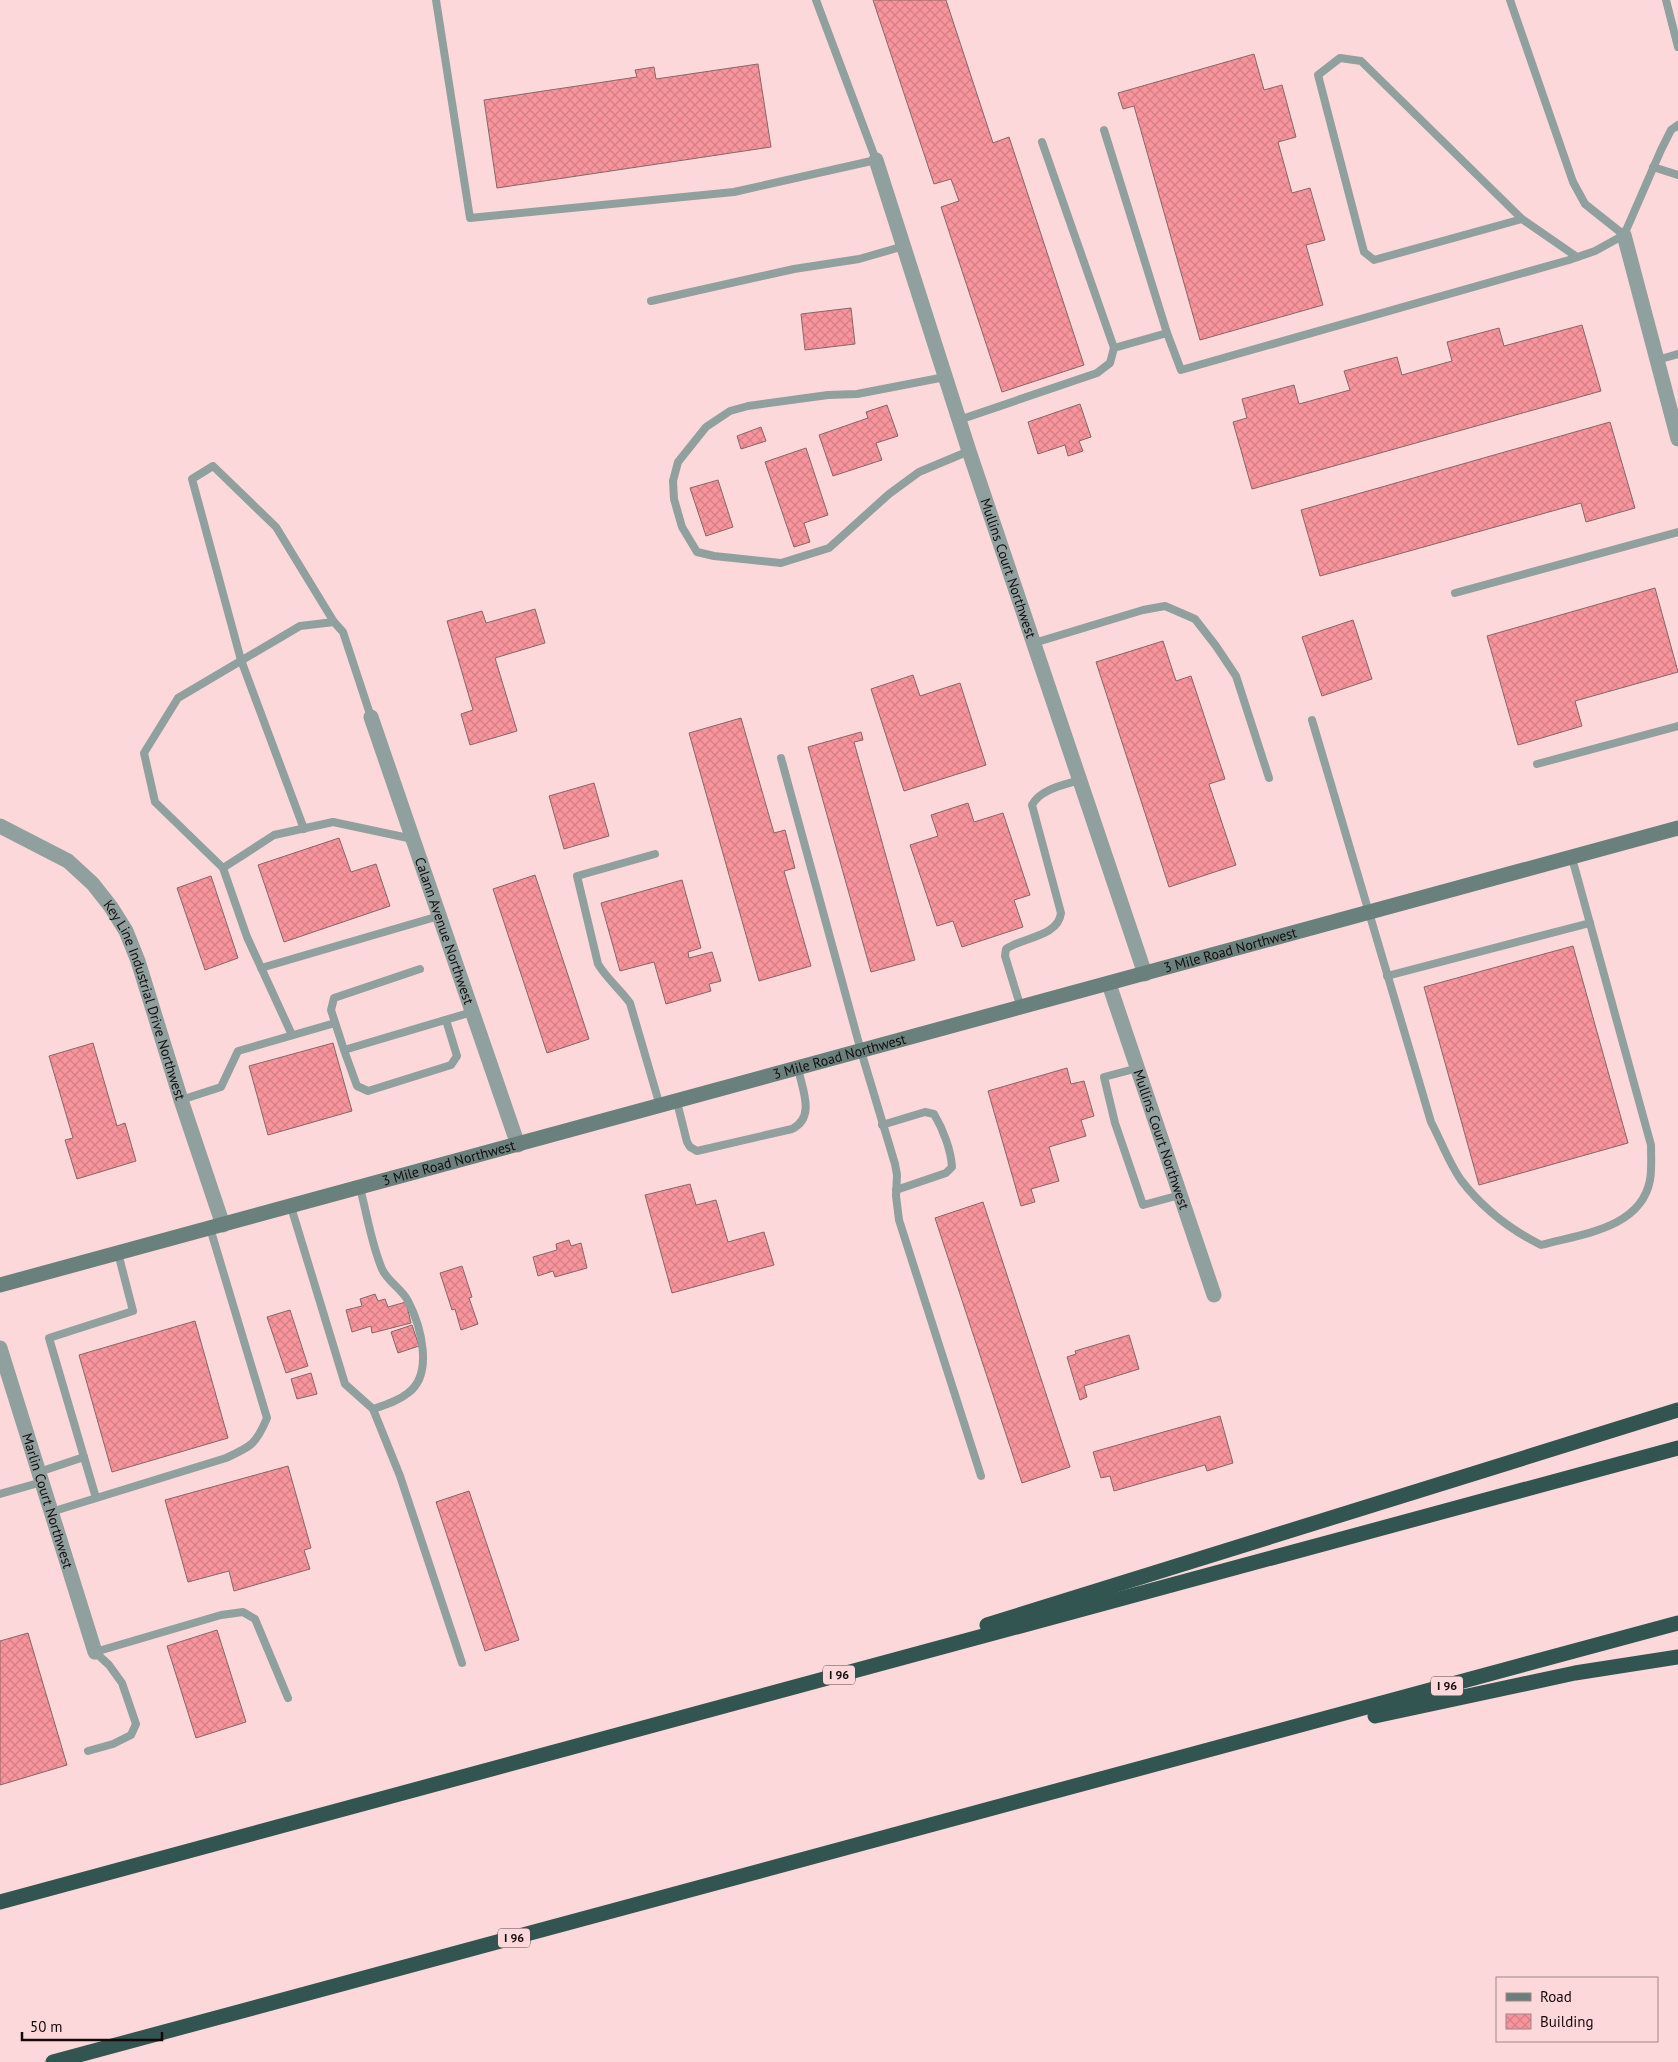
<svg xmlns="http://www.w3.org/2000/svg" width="1678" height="2062" font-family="'PT Sans',sans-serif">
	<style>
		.building { fill: url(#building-cross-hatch); stroke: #866768 }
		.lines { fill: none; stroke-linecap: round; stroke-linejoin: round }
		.lane { stroke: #90a09e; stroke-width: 8 }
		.street { stroke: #90a09e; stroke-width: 15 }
		.secondary { stroke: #69807d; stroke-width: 15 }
		.highway { stroke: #335551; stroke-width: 15 }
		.labels { text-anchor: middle; stroke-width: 5; stroke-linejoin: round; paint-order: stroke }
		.shield { fill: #fdd8da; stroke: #5b4849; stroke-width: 1 }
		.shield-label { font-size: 12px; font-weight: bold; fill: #150a0b }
		.street-label { font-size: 14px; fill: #150a0b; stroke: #fdd8da }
	</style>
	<defs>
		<pattern id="building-cross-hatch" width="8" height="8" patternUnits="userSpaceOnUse" patternTransform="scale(1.25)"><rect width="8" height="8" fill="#f8949c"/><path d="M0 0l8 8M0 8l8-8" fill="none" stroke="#d47e85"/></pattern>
	</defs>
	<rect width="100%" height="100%" fill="#fdd8da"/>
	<!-- building -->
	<g class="building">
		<polygon points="873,0 946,0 993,143 1009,137 1084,365 1002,392 941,207 959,201 951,179 934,184"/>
		<polygon points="1254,54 1264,90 1282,85 1296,137 1278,142 1292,193 1310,188 1325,240 1306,245 1323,305 1200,340 1134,106 1123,109 1118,93"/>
		<polygon points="758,64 771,147 497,188 484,100 637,77 635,70 654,67 656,79"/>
		<polygon points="851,308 855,344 805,350 801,314"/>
		<polygon points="1582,325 1601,391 1252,489 1233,422 1247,418 1242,399 1294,385 1299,404 1350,390 1344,371 1397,357 1402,375 1452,361 1447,342 1499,328 1504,346"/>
		<polygon points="1080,404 1091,437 1079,441 1083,451 1068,456 1065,445 1038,454 1028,422"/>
		<polygon points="887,405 898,436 876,443 882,460 833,476 819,435 868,418 866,412"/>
		<polygon points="1610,422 1635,508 1586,522 1581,503 1320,576 1301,510"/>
		<polygon points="761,427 766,441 741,449 737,436"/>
		<polygon points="806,448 828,515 804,523 810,542 794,547 765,462"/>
		<polygon points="718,480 733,527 706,536 690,488"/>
		<polygon points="1655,588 1678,672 1575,701 1582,726 1518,745 1487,636"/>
		<polygon points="535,609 545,643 495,658 517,731 470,745 461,714 473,710 447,621 482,611 486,623"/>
		<polygon points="1353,620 1372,679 1322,696 1302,637"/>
		<polygon points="1163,641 1176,681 1191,676 1225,779 1209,784 1236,865 1169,887 1096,662"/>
		<polygon points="913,675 920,696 960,683 986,765 904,791 871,689"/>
		<polygon points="741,718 774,833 785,830 795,868 784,871 811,966 759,981 689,733"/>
		<polygon points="861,732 863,740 854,742 915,960 871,972 808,747"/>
		<polygon points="594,783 609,836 564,849 549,796"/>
		<polygon points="968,803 974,822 1003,813 1030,895 1014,900 1023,927 962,947 953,921 937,926 910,845 938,836 931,815"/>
		<polygon points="339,838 351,872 376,864 390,906 284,942 258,865"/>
		<polygon points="535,875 589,1039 547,1053 493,889"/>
		<polygon points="211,876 238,958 205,970 177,888"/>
		<polygon points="682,880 701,948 688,952 689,958 712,952 721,981 709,984 711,991 666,1004 654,962 620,971 601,903"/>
		<polygon points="1573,946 1628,1143 1479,1185 1424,987"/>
		<polygon points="93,1043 117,1126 125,1123 136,1161 77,1179 65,1140 73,1138 49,1056"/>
		<polygon points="333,1043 352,1111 268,1135 249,1066"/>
		<polygon points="1067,1068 1071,1084 1084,1081 1094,1116 1081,1120 1086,1136 1049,1147 1059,1181 1031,1189 1035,1202 1021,1206 988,1091"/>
		<polygon points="690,1184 696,1205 716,1200 728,1242 764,1232 774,1265 672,1293 645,1195"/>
		<polygon points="983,1202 1070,1467 1022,1483 935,1218"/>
		<polygon points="569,1240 571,1246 581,1243 587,1268 555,1277 553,1271 538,1276 533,1257 557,1250 556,1244"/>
		<polygon points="462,1266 472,1297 469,1298 478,1324 461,1330 455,1309 452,1310 440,1273"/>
		<polygon points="375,1294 378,1301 385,1299 388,1307 406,1302 411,1323 372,1333 371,1326 352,1332 346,1310 362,1306 360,1299"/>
		<polygon points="290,1310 308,1366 286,1373 267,1317"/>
		<polygon points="195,1321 228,1438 112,1472 79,1355"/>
		<polygon points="412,1325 419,1346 398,1353 391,1332"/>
		<polygon points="1129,1335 1139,1369 1084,1386 1087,1397 1080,1400 1067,1357 1076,1354 1075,1351"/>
		<polygon points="311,1373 317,1394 297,1399 291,1379"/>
		<polygon points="1220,1416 1233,1463 1207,1471 1205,1465 1114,1491 1110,1476 1101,1478 1093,1452"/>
		<polygon points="288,1466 311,1548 304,1550 310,1569 234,1591 229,1571 188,1582 165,1500"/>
		<polygon points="469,1491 519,1640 485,1651 436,1502"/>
		<polygon points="217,1630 246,1722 196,1738 167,1646"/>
		<polygon points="28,1633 67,1765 0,1785 0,1641"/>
	</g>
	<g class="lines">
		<!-- lane -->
		<g class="lane">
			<polyline points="436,0 470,218 734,192 876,160 816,0"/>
			<polyline points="1510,0 1573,182 1585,204 1624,235"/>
			<polyline points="1666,0 1678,47"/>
			<polyline points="1104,130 1167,333"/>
			<polyline points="1042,142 1114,348"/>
			<polyline points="1653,167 1678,175"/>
			<polyline points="1522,219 1374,260 1364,252 1318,75 1340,58 1361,61 1522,219 1577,257"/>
			<polyline points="651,301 794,269 859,259 904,246"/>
			<polyline points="1657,360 1678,354"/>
			<polyline points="945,377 857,394 828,395 748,406 730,411 706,427 678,462 673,481 674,499 682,527 697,552 714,556 781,563 829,548 889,494 919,472 969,451"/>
			<polyline points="959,420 1097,373 1110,363 1114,348 1167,333 1181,370 1569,260 1595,251 1624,235 1661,150 1671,130 1678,125"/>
			<polyline points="1455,593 1678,532"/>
			<polyline points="1034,643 1143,610 1165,606 1195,619 1216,646 1236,676 1269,778"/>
			<path d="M1312,720L1431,1122C1441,1141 1449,1163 1461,1180C1483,1209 1509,1229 1541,1245C1580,1234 1641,1229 1650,1180C1652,1169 1651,1157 1651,1145L1572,858"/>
			<polyline points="781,758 861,1051 895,1164 897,1175 896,1196 899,1220 981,1476"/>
			<polyline points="1537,764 1678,726"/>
			<polyline points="304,829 241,660 192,479 213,466 276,527 334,622"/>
			<path d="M655,854L577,876L598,964C607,979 620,989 630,1003L660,1106"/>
			<polyline points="223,868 274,835 333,822 413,839"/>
			<polyline points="261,968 439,916"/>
			<polyline points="420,969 334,998 331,1010 344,1050 472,1012"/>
			<polyline points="1387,976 1590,923"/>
			<path d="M1021,1008L1005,956L1006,949C1023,937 1058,937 1061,913L1032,805C1040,789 1064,785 1080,780"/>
			<polyline points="292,1035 247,937 223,868 155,802 144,753 178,698 300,626 334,622 343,632 371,717"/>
			<polyline points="344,1050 357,1086 368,1091 451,1065 457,1056 446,1020"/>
			<polyline points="1138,1068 1104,1077 1115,1123 1143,1205 1180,1195"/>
			<polyline points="181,1100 221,1087 238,1051 335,1023"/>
			<path d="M677,1102L687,1142L690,1147L697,1151L792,1129C816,1117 802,1089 798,1068"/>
			<path d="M882,1125L925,1112L934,1114C943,1129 951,1150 952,1167L946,1173L896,1190"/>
			<path d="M360,1188C367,1214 371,1243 382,1269C388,1282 402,1289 408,1301C421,1326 434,1374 408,1393C398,1401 385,1405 373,1409"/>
			<polyline points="291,1207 345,1384 373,1409 400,1476 462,1663"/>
			<polyline points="39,1472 84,1457"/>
			<polyline points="0,1494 42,1482"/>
			<polyline points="96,1498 49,1338 133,1311 118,1253"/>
			<path d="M51,1512L226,1458C252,1446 256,1444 267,1418L210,1228"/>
			<polyline points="95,1652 221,1615 243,1612 255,1619 288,1698"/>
			<polyline points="88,1751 113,1744 131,1735 136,1724 122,1683 109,1665 95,1652"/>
		</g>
		<!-- street -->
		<g class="street">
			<path id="s1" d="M876,160L969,451L1145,974"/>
			<polyline points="1624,235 1678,439"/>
			<path id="s2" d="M371,717L518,1145"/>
			<path id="s3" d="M0,826L68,861L93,884L111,907L126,931L138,961L181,1100L223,1225"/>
			<path id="s4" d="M1109,984L1214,1295"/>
			<path id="s5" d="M0,1348L95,1652"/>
		</g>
		<!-- secondary -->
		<path class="secondary" id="s6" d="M0,1285L1678,828"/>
		<!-- highway -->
		<g class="highway">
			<polyline points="987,1625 1678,1410"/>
			<polyline points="1375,1716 1575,1673 1678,1657"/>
			<polyline points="0,1902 1678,1448"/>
			<polyline points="53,2062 1678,1623"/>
		</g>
	</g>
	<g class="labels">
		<!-- shield labels -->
		<g class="shield">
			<rect x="823" y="1665.5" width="32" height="19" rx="4"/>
			<rect x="1431" y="1676.5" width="32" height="19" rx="4"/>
			<rect x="498" y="1928.5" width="32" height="19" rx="4"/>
		</g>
		<g class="shield-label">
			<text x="839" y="1679">I 96</text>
			<text x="1447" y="1690">I 96</text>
			<text x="514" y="1942">I 96</text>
		</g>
		<!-- street labels -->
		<g class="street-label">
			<text dy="5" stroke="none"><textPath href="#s1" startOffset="429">Mullins Court Northwest</textPath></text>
			<text dy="5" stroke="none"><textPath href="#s2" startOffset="226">Calann Avenue Northwest</textPath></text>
			<text dy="5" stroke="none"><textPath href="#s6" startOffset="1275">3 Mile Road Northwest</textPath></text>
			<text dy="5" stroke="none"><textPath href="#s3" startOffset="239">Key Line Industrial Drive Northwest</textPath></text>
			<text dy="5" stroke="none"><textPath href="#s6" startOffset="870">3 Mile Road Northwest</textPath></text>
			<text dy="5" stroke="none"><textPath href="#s4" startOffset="164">Mullins Court Northwest</textPath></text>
			<text dy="5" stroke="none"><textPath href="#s6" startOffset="465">3 Mile Road Northwest</textPath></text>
			<text dy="5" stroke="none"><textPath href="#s5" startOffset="160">Marlin Court Northwest</textPath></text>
		</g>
	</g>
	<!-- legend -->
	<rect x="1496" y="1977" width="162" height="65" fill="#fdd8da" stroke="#a08687"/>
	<rect x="1506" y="1993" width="25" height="8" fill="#69807d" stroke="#a08687"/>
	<text x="1540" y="2002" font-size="15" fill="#150a0b">Road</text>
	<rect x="1506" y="2014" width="25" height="15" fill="url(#building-cross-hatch)" stroke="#a08687"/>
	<text x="1540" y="2027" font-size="15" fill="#150a0b">Building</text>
	<!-- scale -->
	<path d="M22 2032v8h140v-8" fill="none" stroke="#150a0b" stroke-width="2.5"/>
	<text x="30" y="2032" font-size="15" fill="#150a0b" stroke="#fdd8da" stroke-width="4" paint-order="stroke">50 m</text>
</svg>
